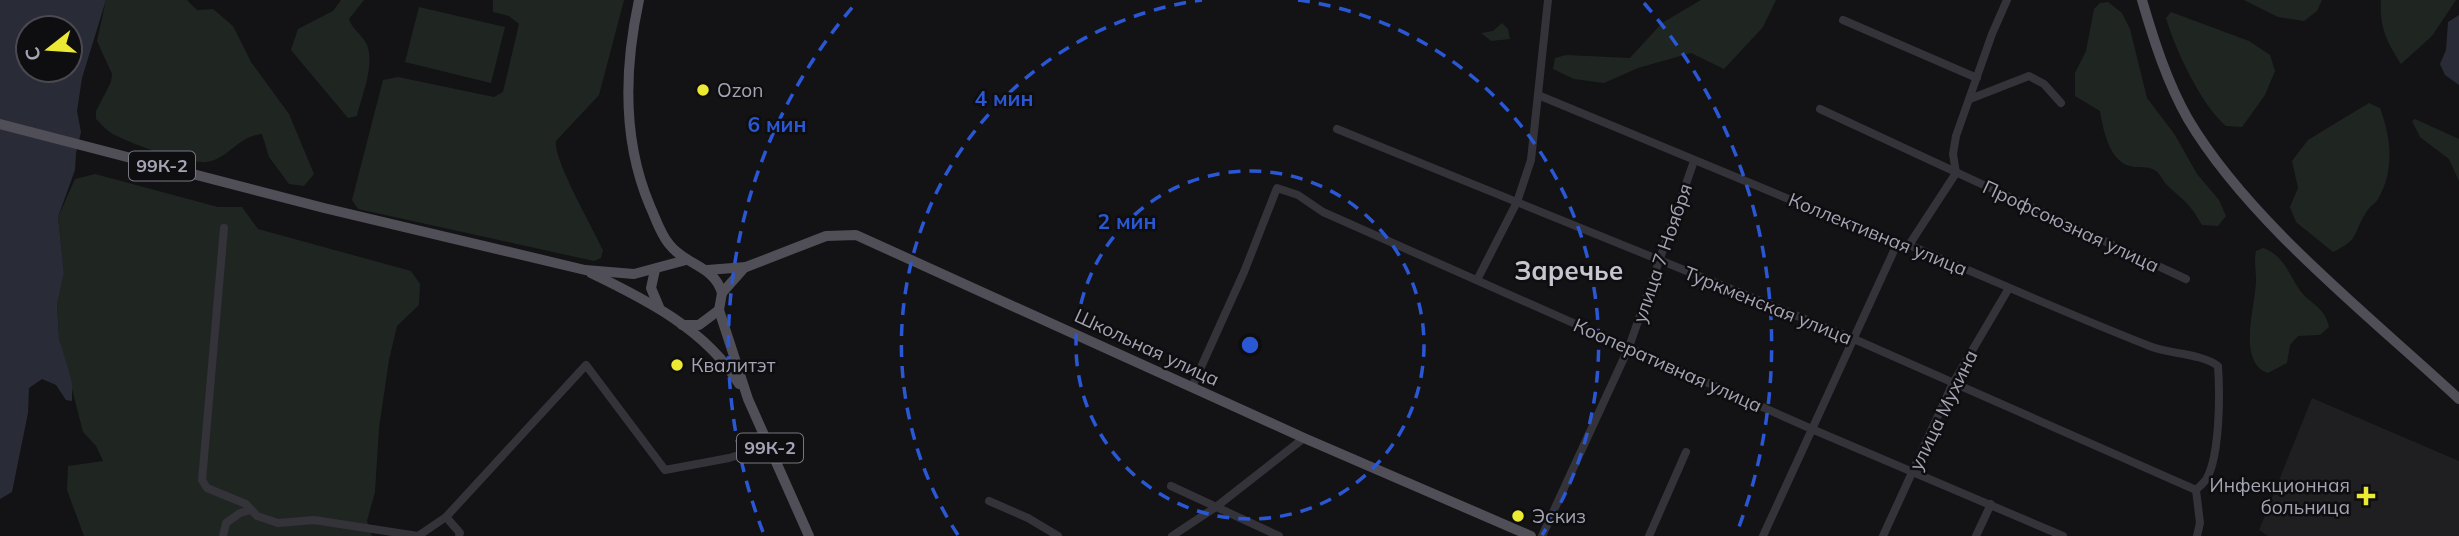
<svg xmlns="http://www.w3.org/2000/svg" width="2459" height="536" font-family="Mulish,sans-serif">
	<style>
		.built { fill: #1f1e21 }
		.green { fill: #1f2622 }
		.water { fill: #292c37; fill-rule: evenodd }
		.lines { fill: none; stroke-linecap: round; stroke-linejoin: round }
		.minor { stroke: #343339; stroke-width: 8 }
		.major { stroke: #504f58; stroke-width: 10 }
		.ring { fill: none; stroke: #2a57d4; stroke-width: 3.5; stroke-dasharray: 12 9 }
		.poi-dot { fill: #ebe933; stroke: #0e0d0f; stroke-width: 2.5 }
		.labels { text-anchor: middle; stroke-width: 5; stroke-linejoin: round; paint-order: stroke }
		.shield { fill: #0e0d0f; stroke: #777782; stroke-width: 2 }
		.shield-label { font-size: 18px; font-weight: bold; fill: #a4a4b4 }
		.poi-label { font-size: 19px; fill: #a4a4b4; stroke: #0e0d0f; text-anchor: start }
		.street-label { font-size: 19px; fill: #a4a4b4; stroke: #0e0d0f }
		.district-label { font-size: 26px; font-weight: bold; fill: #c6c5d0; stroke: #0e0d0f }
		.centre { fill: #2a57d4; stroke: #0e0d0f; stroke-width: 3.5 }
		.ring-label { font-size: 21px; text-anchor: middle; font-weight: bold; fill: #2a57d4; stroke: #0e0d0f; stroke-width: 5; stroke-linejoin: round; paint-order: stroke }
	</style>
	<rect width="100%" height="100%" fill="#131214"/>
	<!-- built -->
	<polygon class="built" points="2312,398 2459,461 2459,536 2268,536 2259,530"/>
	<!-- green -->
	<g class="green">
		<path d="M106,0H187L197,10L213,9L233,26L251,62L289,114L314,174L304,186L289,184L269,157L262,134C238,136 232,155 211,161C193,167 135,145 117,136C109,133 102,125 96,119V111L111,82L112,74L97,41Z"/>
		<path d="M341,0H364L349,19C353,31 363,35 367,45C375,65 362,95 357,116L348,118L291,50L298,29L333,11Z"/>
		<path d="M493,0H624L599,95L556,141C553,159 593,228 603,250L601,258L594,261L358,209L352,200L383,80L398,77L494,97L503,92L519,24L509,16L493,12Z"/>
		<polygon points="1701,0 1776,0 1763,27 1724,69 1691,53 1638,68 1604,83 1574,79 1553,69 1555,58 1566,55 1630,58 1662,23"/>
		<polygon points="2244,0 2322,0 2317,11 2304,21 2278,17"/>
		<path d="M2381,0H2456L2432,36L2401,64C2387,43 2379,26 2381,0Z"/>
		<path d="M2108,2L2122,13L2130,29L2147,98L2175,135L2197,174L2219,200L2226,216L2218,226L2202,225C2188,201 2185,202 2166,184C2163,180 2160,174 2156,171C2148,165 2138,169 2130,166C2109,161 2103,129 2100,111L2075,96V73L2086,51L2094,9L2100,3Z"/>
		<polygon points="419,7 505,27 491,83 405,62"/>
		<path d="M2171,12L2249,41L2270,55L2275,71L2265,95L2242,127L2226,126C2201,105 2175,49 2166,18Z"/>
		<polygon points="1502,23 1508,29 1510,39 1491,41 1481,33 1493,31"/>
		<path d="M2369,103L2380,108C2391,138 2395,170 2378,199C2375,204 2370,206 2367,211C2352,233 2362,238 2333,252L2296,222L2290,207L2298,188L2292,161L2308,140Z"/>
		<polygon points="2415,119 2459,139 2459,181 2449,159 2420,137 2412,121"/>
		<polygon points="95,174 218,207 242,207 258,229 411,271 420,284 419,305 397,326 389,360 379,428 375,492 367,521 372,536 84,536 67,490 68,466 103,461 96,446 83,432 59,338 57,305 64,273 58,217 75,179"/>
		<path d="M2263,248C2283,255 2288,272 2299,289C2309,304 2325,306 2329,327L2320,335L2298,336L2290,345L2287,363L2268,373C2236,362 2256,305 2256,280C2256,270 2254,261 2256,251Z"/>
	</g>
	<!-- water -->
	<g class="water">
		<path d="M0,0H106L82,78L77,111L81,132L76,153L75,170L58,217L64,273L57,305L59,338L72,383V401L66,400L56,385L42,379L29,388L28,413L12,492L0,499ZM28,28H70V70H28Z"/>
		<polygon points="2459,15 2459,85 2445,75 2440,64 2446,50 2448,22"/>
	</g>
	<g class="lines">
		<!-- minor -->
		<g class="minor">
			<polyline points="1843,20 1977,78"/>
			<path d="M1538,95L1897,244L1909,245C1990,279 2070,315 2152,347C2171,354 2203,354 2218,366C2220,393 2220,454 2207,478C2205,482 2199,487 2196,490L2200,523L2197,536"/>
			<polyline points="1970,99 2029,76 2044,84 2061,103"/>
			<polyline points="1820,109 2186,279"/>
			<polyline points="1337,129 1854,339 2196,490"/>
			<polyline points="224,228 202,480 207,488 246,504 257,516 278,523 314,520 418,536 446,517 586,365 665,470 729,458 769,446"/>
			<polyline points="1909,245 1956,173 1953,154 1956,136 1992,34 2007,0"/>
			<polyline points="1477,280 1517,202 1531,160 1548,0"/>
			<polyline points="1192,387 1244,272 1277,188 1298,195 1323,212 1814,430 2063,536"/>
			<polyline points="1171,486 1279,536"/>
			<polyline points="989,501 1028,518 1058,536"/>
			<polyline points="446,517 460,533 459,536"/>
			<polyline points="223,536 226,523 240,513 251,510"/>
			<polyline points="1172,536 1216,507 1304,438"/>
			<polyline points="1542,536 1629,347 1694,161"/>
			<polyline points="1649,536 1686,452"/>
			<polyline points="1763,536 1897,244"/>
			<polyline points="1883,536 1953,383 2009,288"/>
			<polyline points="1976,536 1991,504"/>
		</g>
		<!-- major -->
		<g class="major">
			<path d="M639,0C624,69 622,140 650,206C656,219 660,233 669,244C686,266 714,265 722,293"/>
			<path d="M2142,0C2154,41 2167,82 2188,119C2249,222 2371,317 2459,399"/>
			<polyline points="0,124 324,208 585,270 634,274 686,260"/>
			<polyline points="745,267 722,293 719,310 748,399 809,536"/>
			<polyline points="655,270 651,288 659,307"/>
			<polyline points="707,270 746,267 826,236 856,235 1304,438 1531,536"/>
			<path d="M591,273C645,299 707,330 739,384"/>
			<polyline points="682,325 699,325 719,310"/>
		</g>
	</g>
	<!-- distance rings -->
	<g class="ring">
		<circle cx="1250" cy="345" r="174"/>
		<path d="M958 535A348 348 0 0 1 1202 0M1298 0A348 348 0 0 1 1542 535"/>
		<path d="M763 532A522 522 0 0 1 856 3M1644 3A522 522 0 0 1 1737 532"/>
	</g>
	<!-- markers -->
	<g class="poi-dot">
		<circle cx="703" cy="90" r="7"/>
		<circle cx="677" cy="365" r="7"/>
		<path d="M2362.5 485.5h7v7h7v7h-7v7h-7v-7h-7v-7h7z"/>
		<circle cx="1518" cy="516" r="7"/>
	</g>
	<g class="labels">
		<!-- shield labels -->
		<g class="shield">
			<rect x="129" y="151.5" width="66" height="29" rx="5"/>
			<rect x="737" y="433.5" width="66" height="29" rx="5"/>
		</g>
		<g class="shield-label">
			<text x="162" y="172">99К-2</text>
			<text x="770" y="454">99К-2</text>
		</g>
		<!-- poi labels -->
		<g class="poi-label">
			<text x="717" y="97">Ozon</text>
			<text x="691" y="372">Квалитэт</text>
			<text x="2350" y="492" text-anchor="end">Инфекционная<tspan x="2350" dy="22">больница</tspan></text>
			<text x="1532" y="523">Эскиз</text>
		</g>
		<!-- street labels -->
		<g class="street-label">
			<text transform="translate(2071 226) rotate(25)" y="7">Профсоюзная улица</text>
			<text transform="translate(1878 234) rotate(22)" y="7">Коллективная улица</text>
			<text transform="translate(1662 253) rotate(-71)" y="7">улица 7 Ноября</text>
			<text transform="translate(1768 305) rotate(22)" y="7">Туркменская улица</text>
			<text transform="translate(1147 347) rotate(25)" y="7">Школьная улица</text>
			<text transform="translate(1668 365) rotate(24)" y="7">Кооперативная улица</text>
			<text transform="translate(1943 410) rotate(-64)" y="7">улица Мухина</text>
		</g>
		<!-- district labels -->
		<g class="district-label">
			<text x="1569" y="280">Заречье</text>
		</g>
	</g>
	<circle cx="1250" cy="345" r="10" class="centre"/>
	<g class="ring-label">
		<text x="1004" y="106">4 мин</text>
		<text x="777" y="132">6 мин</text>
		<text x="1127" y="229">2 мин</text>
	</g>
	<!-- north arrow -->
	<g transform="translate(49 49) rotate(253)"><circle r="33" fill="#0e0d0f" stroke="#4a4951" stroke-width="2"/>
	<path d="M0-5L12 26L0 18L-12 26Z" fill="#ebe933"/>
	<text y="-10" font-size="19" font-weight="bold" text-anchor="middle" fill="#a4a4b4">С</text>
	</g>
</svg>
